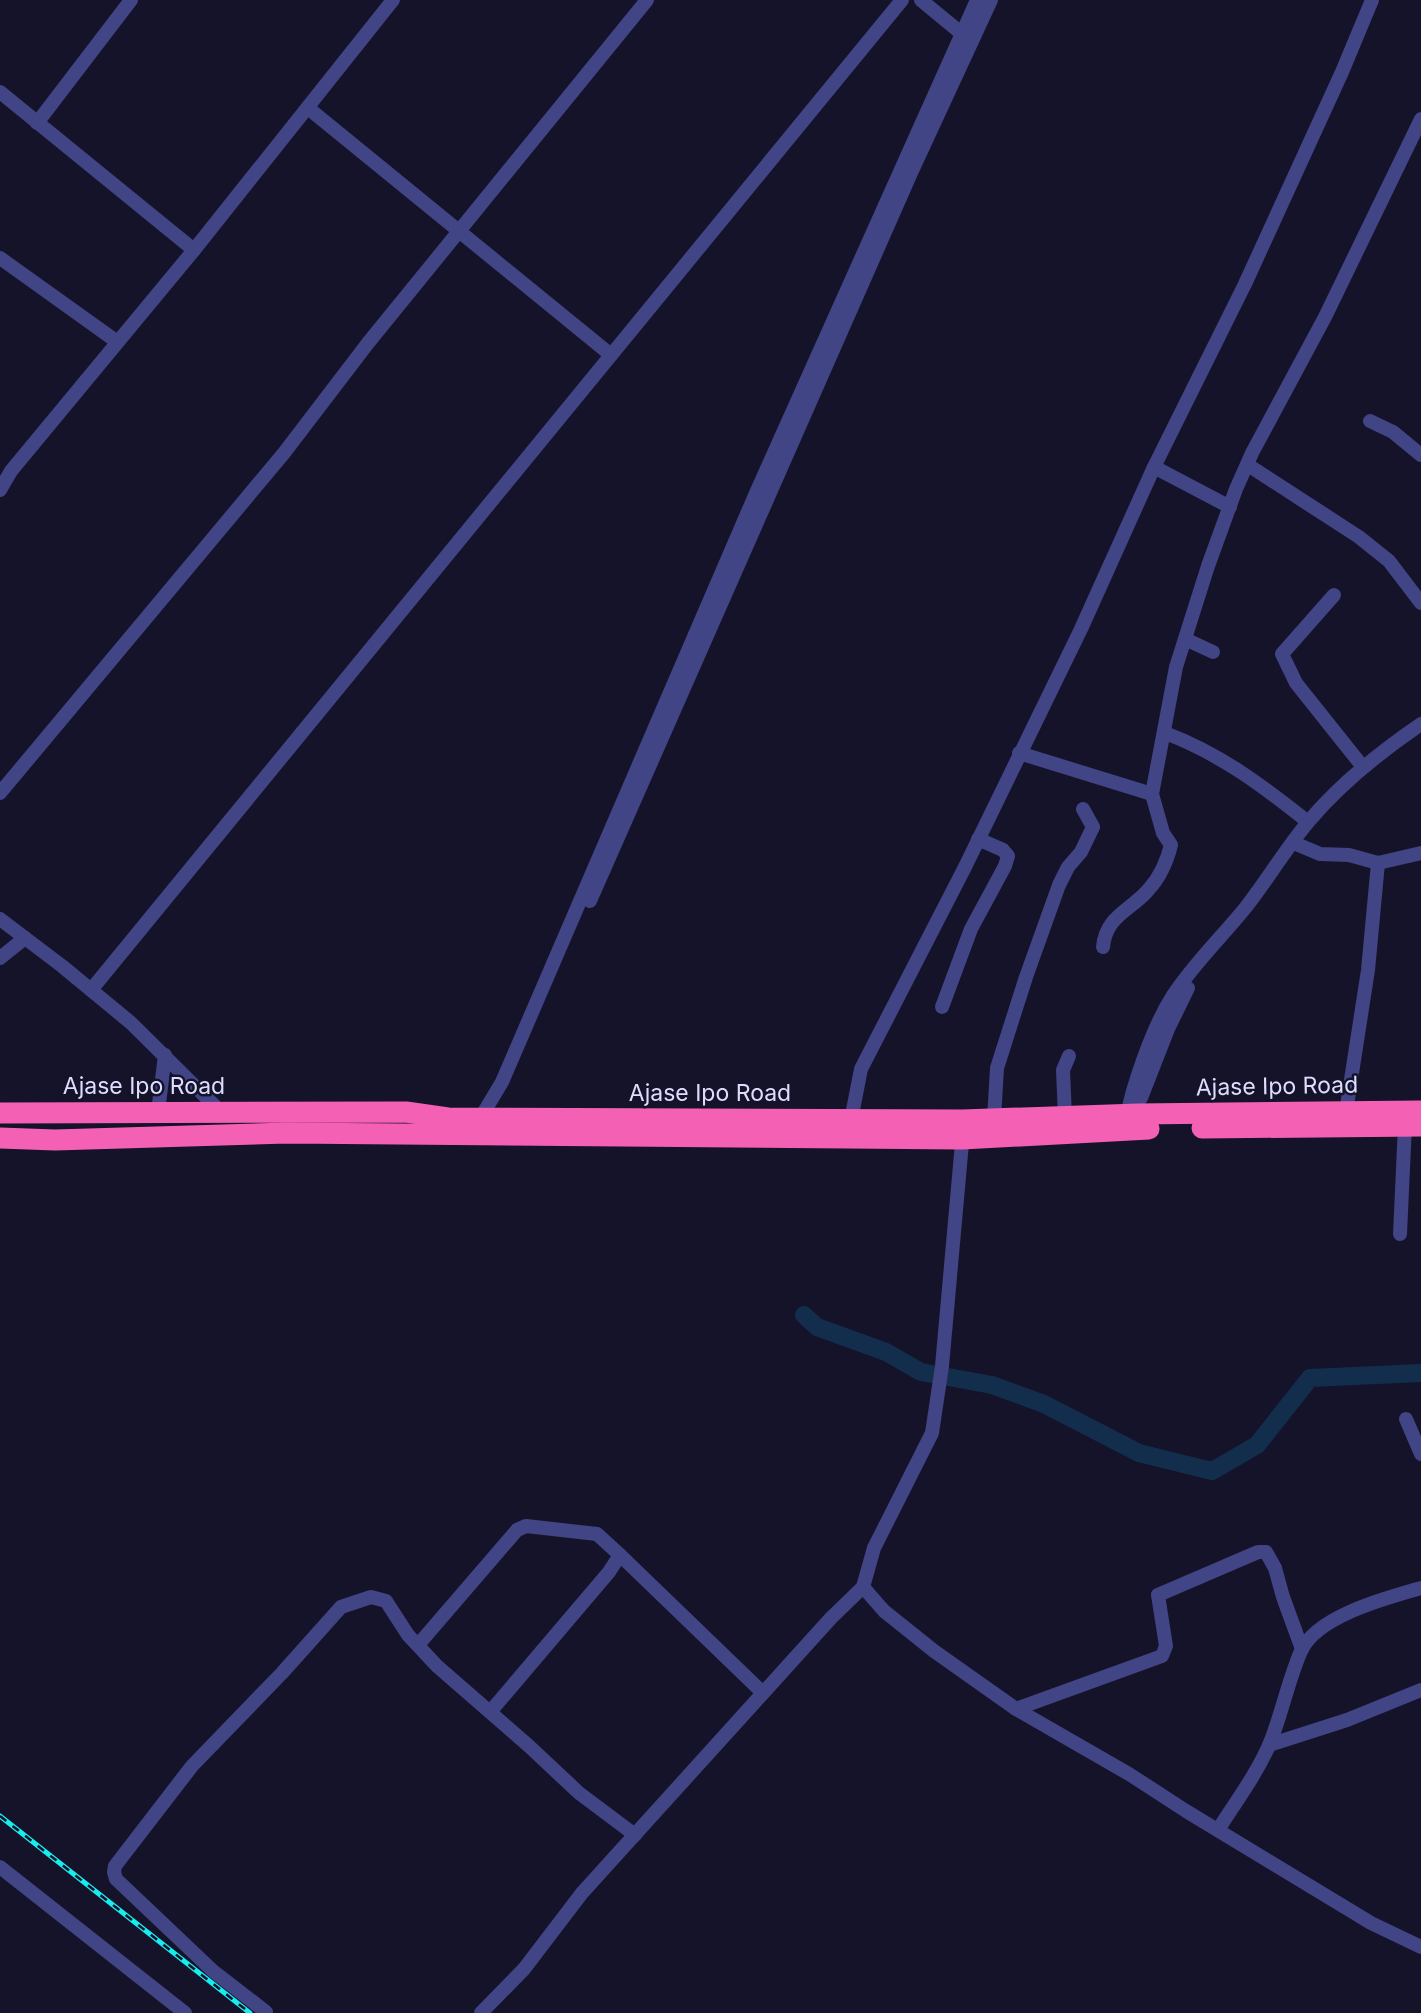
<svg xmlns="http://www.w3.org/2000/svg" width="1421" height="2013" font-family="Inter,sans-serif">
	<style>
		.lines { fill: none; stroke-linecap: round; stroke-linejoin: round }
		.river { stroke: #132e4d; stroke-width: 18 }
		.minor { stroke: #414485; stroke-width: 14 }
		.highway { stroke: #f461b4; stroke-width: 21 }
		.rail-casing { stroke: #17ecef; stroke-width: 5 }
		.rail { stroke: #151329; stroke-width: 2.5; stroke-dasharray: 8; stroke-linecap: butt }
		.labels { text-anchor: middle; stroke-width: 5; stroke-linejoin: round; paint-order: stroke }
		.street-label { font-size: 23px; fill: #deddfd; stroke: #151329 }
	</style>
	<rect width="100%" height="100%" fill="#151329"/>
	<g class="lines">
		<!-- river -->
		<polyline class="river" points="804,1315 817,1327 886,1352 921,1372 992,1385 1044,1404 1139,1453 1212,1471 1257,1445 1310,1378 1421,1373"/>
		<!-- minor -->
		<g class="minor">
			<polyline points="921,0 961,33 967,31"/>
			<polyline points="0,92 194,250"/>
			<polyline points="308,108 611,355"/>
			<polyline points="37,123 131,0"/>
			<polyline points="0,258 116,341"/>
			<polyline points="1370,421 1393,432 1421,455"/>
			<polyline points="1248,465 1359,537 1389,561 1421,603"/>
			<polyline points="1154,467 1230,507"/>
			<polyline points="0,490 11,471 194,250 393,0"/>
			<polyline points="1334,595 1282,654 1296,683 1363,767"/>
			<polyline points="1185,639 1213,652"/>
			<path d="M1165,733C1219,753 1263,786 1308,822"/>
			<polyline points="1019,753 1152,794"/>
			<polyline points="0,793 284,453 368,343 647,0"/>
			<polyline points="1294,843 1320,854 1349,855 1378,863 1421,853"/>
			<polyline points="590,901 911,173 991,0"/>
			<polyline points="0,919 62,966 131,1023 221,1112"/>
			<path d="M1103,947C1106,915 1132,910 1149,889C1160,877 1167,861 1171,845L1163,833L1152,794L1176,667L1208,566L1236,489L1252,453L1325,317L1421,119"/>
			<polyline points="0,958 25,938"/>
			<polyline points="91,990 902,0"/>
			<polyline points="942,1007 971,929 1005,866 1008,856 1003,850 978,839"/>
			<polyline points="1141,1098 1168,1029 1188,988"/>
			<polyline points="158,1112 165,1055"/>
			<polyline points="1346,1112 1368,970 1378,863"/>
			<polyline points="481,1117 502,1082 756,493 977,0"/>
			<polyline points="1065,1117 1063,1070 1069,1056"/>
			<polyline points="994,1119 997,1068 1026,977 1059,885 1068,867 1081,852 1093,827 1083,809"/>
			<polyline points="851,1120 861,1069 965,867 1081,629 1154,467 1245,284 1342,72 1372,0"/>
			<path d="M1126,1121C1132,1086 1153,1027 1172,997C1193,964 1222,937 1246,907C1268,879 1286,848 1309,821C1341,783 1380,752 1421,724"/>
			<polyline points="1400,1234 1405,1125"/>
			<polyline points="1406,1419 1421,1454"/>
			<polyline points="620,1555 763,1693"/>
			<polyline points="863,1587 884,1611 934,1651 1016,1709 1129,1774 1186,1811 1371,1923 1421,1947"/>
			<polyline points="418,1645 517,1530 526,1526 597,1534 620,1555 609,1572 490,1712"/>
			<polyline points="1016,1709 1162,1656 1166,1646 1158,1595 1258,1552 1266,1552 1275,1568 1283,1597 1302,1649"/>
			<polyline points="1269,1745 1347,1720 1421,1690"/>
			<path d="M1218,1830C1235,1803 1258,1772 1270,1743C1282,1713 1288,1681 1301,1651C1317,1616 1386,1598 1421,1588"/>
			<polyline points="0,1867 185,2013"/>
			<polyline points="266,2012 213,1971 116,1879 114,1872 115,1866 192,1766 282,1673 341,1607 371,1597 386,1601 408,1635 437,1666 530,1747 579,1793 635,1835"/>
			<polyline points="481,2013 524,1969 582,1893 831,1618 863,1587 874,1548 932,1433 942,1366 963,1132"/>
		</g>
		<!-- highway -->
		<g class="highway">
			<polyline points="0,1113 406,1112 448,1118 963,1120 1138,1114 1421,1111"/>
			<polyline points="1202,1128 1421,1126"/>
			<polyline points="0,1138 55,1140 287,1133 962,1139 1149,1129"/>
		</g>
		<!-- rail casing -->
		<g class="rail-casing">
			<polyline id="rail" points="0,1816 250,2013"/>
		</g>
		<!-- rail -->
		<use href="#rail" class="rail"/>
	</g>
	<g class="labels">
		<!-- street labels -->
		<g class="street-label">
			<text x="144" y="1094">Ajase Ipo Road</text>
			<text transform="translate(1277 1086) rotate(-1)" y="8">Ajase Ipo Road</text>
			<text x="710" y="1101">Ajase Ipo Road</text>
		</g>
	</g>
</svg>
